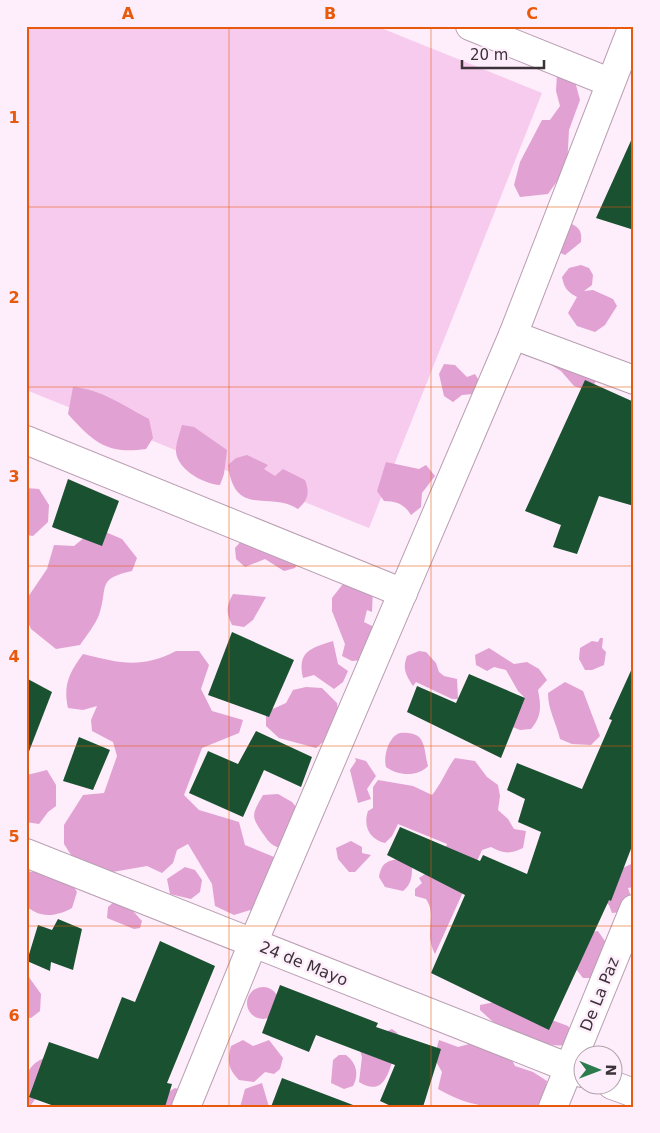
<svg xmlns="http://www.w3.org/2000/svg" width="660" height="1133" font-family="'DejaVu Sans',sans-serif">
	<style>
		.green { fill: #f7cbed }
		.forest { fill: #e1a1d3 }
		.building { fill: #1a5131 }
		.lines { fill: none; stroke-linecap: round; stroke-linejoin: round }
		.street-casing { stroke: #b99fb3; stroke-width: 30 }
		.street { stroke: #fff; stroke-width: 28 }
		.grid { fill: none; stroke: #e8590c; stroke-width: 1; stroke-opacity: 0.55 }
		.labels { text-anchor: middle; stroke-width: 5; stroke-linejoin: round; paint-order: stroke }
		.street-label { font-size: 16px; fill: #3c323a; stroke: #feedfa }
		.neatline { fill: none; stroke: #e8590c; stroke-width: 2 }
		.grid-label { font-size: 16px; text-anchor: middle; font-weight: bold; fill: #e8590c }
	</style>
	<rect width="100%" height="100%" fill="#feedfa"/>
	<!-- green -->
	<polygon class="green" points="26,26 376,26 542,93 369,528 26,390"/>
	<!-- forest -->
	<g class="forest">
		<polygon points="557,74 573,74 580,100 569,130 567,167 548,194 520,197 514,185 520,162 542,120 550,120 560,106 556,91"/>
		<path d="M569,223C580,227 582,232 581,242L565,255L558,252Z"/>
		<path d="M581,265L589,268L593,275L592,285L584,291L593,290L613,299L617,306L605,325L595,332L577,326L568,313L577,297C567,292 564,287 562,277L569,268Z"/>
		<polygon points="546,362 597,378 593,387 586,390 574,386 561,371"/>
		<polygon points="444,364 455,365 467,377 475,374 481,384 473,394 462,395 453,402 444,396 439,374"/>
		<path d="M73,387C101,389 124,406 149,419L153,438L146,449C107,455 92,441 68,414Z"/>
		<path d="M182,425L194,427L227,450L224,474L220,485C203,484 174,468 176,448C177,440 180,432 182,425Z"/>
		<path d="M247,455L268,465L264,469L275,476L283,469L305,480C310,493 308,500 298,509C269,490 235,519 228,465L236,458Z"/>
		<path d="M386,462L419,469L426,465L435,476L422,493L421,507L411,515C405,505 397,501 384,501L377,491Z"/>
		<polygon points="26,488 39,489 49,505 48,522 33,536 26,535"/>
		<path d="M96,528L122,539L137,558L132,571C95,579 109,588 99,615C95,625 86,636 80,645L56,649L31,629L26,618L28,597L47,569L54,545L74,546Z"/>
		<polygon points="242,540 251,547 272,542 300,558 295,568 284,571 265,559 245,567 236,559 235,548"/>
		<polygon points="346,580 373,588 372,612 367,610 364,622 374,627 363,660 352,661 342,656 345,644 332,611 332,598"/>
		<path d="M233,594L266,597L253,620L244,627L232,625C226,613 226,606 233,594Z"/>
		<polygon points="600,638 603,638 602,648 606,652 604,665 592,670 585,670 579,659 580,648 592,641 598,642"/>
		<path d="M333,641L338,664L348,671L343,682L334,689L314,675L303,678C297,651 311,648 333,641Z"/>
		<path d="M489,648L514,664L527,662L539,669L547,680L538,690C541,706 542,716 531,729L520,730L510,726L525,698L518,691L506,670L494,667L487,671L476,665L475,655Z"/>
		<path d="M176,651H199L209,665L201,689L212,711L243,720L239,733L202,748L184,795L199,810L239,822L245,845L279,859L257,908L234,915L215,906L212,884L188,844L177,850L173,863L162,873L147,866L101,874L75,861L64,844V825L83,795L104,793L117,756L113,742L92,731L91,720L97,706L83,710L68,708C63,685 69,673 83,654C119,663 141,669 176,651Z"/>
		<path d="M419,651L426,652L436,663L439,672L444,676L457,679L458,699H452L416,682L413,686C406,675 402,669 407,656Z"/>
		<path d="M565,682L583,691L600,736L591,745L572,744L560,739C556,722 548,710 548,693Z"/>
		<polygon points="306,687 322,688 337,703 339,719 323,742 316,748 279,738 266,726 266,712 286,703 293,690"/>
		<path d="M400,733C427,731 423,747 428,766C418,777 398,776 386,767C383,756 389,736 400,733Z"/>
		<polygon points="355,758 366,761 376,776 367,789 371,799 358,803 350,770 356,761"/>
		<path d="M455,758L475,761L487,777L498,785L500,796L498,810L508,819L514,829L526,831L523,848C511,854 503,854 491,847L482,850L435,954C423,931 438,917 426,899L415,896V889L422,883L419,878L439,865L447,844L398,824L392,836L385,843C369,839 363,826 368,811L373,808V787L378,780L413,786L432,795C442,783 446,770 455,758Z"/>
		<polygon points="47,770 56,785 56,806 48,812 39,824 26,822 27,775"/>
		<path d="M278,794L292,802L312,826L282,849C272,845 270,844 264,835C251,816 251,816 263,795Z"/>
		<polygon points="351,841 362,847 362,853 371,855 355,872 349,872 338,859 336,848"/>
		<path d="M403,858L412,865C412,876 412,884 403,891L385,887L379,877C382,861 388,861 403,858Z"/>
		<polygon points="631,864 634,864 634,887 628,888 631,897 621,912 612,913 609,905 600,899 609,875"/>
		<path d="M26,865L30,872L44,871L71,882L77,892L72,908C63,913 51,917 41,914C35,913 31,909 26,907Z"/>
		<polygon points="185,867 195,870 202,880 200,892 191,899 170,894 167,879"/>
		<path d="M115,901C127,903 134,912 142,921L140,928L134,929L107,918L108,907Z"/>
		<polygon points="598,931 611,950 592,978 583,978 576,969 583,933"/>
		<polygon points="26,973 41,994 40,1011 31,1018 26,1017"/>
		<circle cx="263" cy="1003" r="16"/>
		<path d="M500,1001L568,1026L574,1035L569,1044C546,1051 525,1030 503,1031L480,1010V1005Z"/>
		<path d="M392,1029C396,1032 401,1035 400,1041C400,1047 395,1054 393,1060C387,1077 382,1096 359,1082L362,1057L358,1044Z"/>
		<path d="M243,1040L253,1046L269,1040L283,1058L280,1069L274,1074L265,1072L254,1082L239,1080C228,1069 227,1061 231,1046Z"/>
		<path d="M439,1040L458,1047L484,1040L506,1047L515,1066L533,1072L547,1081L543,1098L536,1107C496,1107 474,1110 438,1089L442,1072L434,1058Z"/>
		<path d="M339,1055H346C357,1063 359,1075 353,1086L344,1089L331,1083L333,1060Z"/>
		<path d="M47,1057L38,1095L31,1105L33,1107H26C26,1084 21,1066 47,1057Z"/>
		<polygon points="262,1083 269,1107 240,1107 245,1089"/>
		<polygon points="175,1088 181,1090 182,1107 159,1107 165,1094"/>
	</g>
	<!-- building -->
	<g class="building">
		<polygon points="634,134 634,230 596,218"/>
		<polygon points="585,380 634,402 634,506 599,496 577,554 553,547 561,525 525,511"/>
		<polygon points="68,479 119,501 102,546 52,527"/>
		<polygon points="232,632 294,660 269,717 208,695"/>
		<polygon points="634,664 634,841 611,901 609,900 549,1030 431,973 465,895 387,855 400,827 480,861 483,855 527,874 541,832 518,822 525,799 507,790 517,763 582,789 612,720 609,719"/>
		<polygon points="469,674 525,698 501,758 407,712 417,686 456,703"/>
		<polygon points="26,678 52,692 28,754 26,754"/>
		<polygon points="256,731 312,757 301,787 264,770 243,817 189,793 208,751 238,764"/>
		<polygon points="79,737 110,750 93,790 63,781"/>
		<polygon points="58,919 82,929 73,970 51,962 50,971 27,961 38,925 52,930"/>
		<polygon points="160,941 215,966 167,1083 172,1084 165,1107 57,1107 29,1097 49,1042 98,1059 122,997 135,1002"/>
		<polygon points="280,985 378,1023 376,1027 441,1049 423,1107 393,1107 380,1101 395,1065 316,1035 309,1052 262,1033"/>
		<polygon points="282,1078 353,1105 352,1107 271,1107"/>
	</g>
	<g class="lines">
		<!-- street casing -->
		<g class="street-casing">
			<g id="street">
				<polyline points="470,26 609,82"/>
				<polyline points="513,335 634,380"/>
				<polyline points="26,440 403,593"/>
				<polyline points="26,853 582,1073"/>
				<polyline points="612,1085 634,1093"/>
				<polyline points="186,1107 253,943 513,335 633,26"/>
				<polyline points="553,1107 634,909"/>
			</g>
		</g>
		<!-- street -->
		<use href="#street" class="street"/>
	</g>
	<!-- grid -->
	<path class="grid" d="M229,26V1107M431,26V1107M26,207H634M26,387H634M26,566H634M26,746H634M26,926H634"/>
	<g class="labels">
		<!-- street labels -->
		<g class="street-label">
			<text transform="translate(304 963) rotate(22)" y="6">24 de Mayo</text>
			<text transform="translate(599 994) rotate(-68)" y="6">De La Paz</text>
		</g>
	</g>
	<!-- border -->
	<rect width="660" height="1133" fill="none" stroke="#feedfa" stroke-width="55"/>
	<!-- north arrow -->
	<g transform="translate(598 1070) rotate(91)"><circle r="24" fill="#feedfa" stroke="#b0a2ad"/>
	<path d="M0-4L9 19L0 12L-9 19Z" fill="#2b7b4c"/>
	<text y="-8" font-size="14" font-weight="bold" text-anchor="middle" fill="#3c323a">N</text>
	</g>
	<!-- scale -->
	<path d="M462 60v8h82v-8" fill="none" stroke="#3c323a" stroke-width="2.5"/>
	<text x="470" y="60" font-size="15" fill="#3c323a" stroke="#feedfa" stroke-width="4" paint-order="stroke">20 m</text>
	<rect x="28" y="28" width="604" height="1078" class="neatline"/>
	<g class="grid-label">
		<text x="128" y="19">A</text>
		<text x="330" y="19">B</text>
		<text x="532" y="19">C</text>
		<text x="14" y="123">1</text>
		<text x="14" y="303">2</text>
		<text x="14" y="482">3</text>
		<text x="14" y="662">4</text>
		<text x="14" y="842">5</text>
		<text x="14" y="1021">6</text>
	</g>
</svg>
